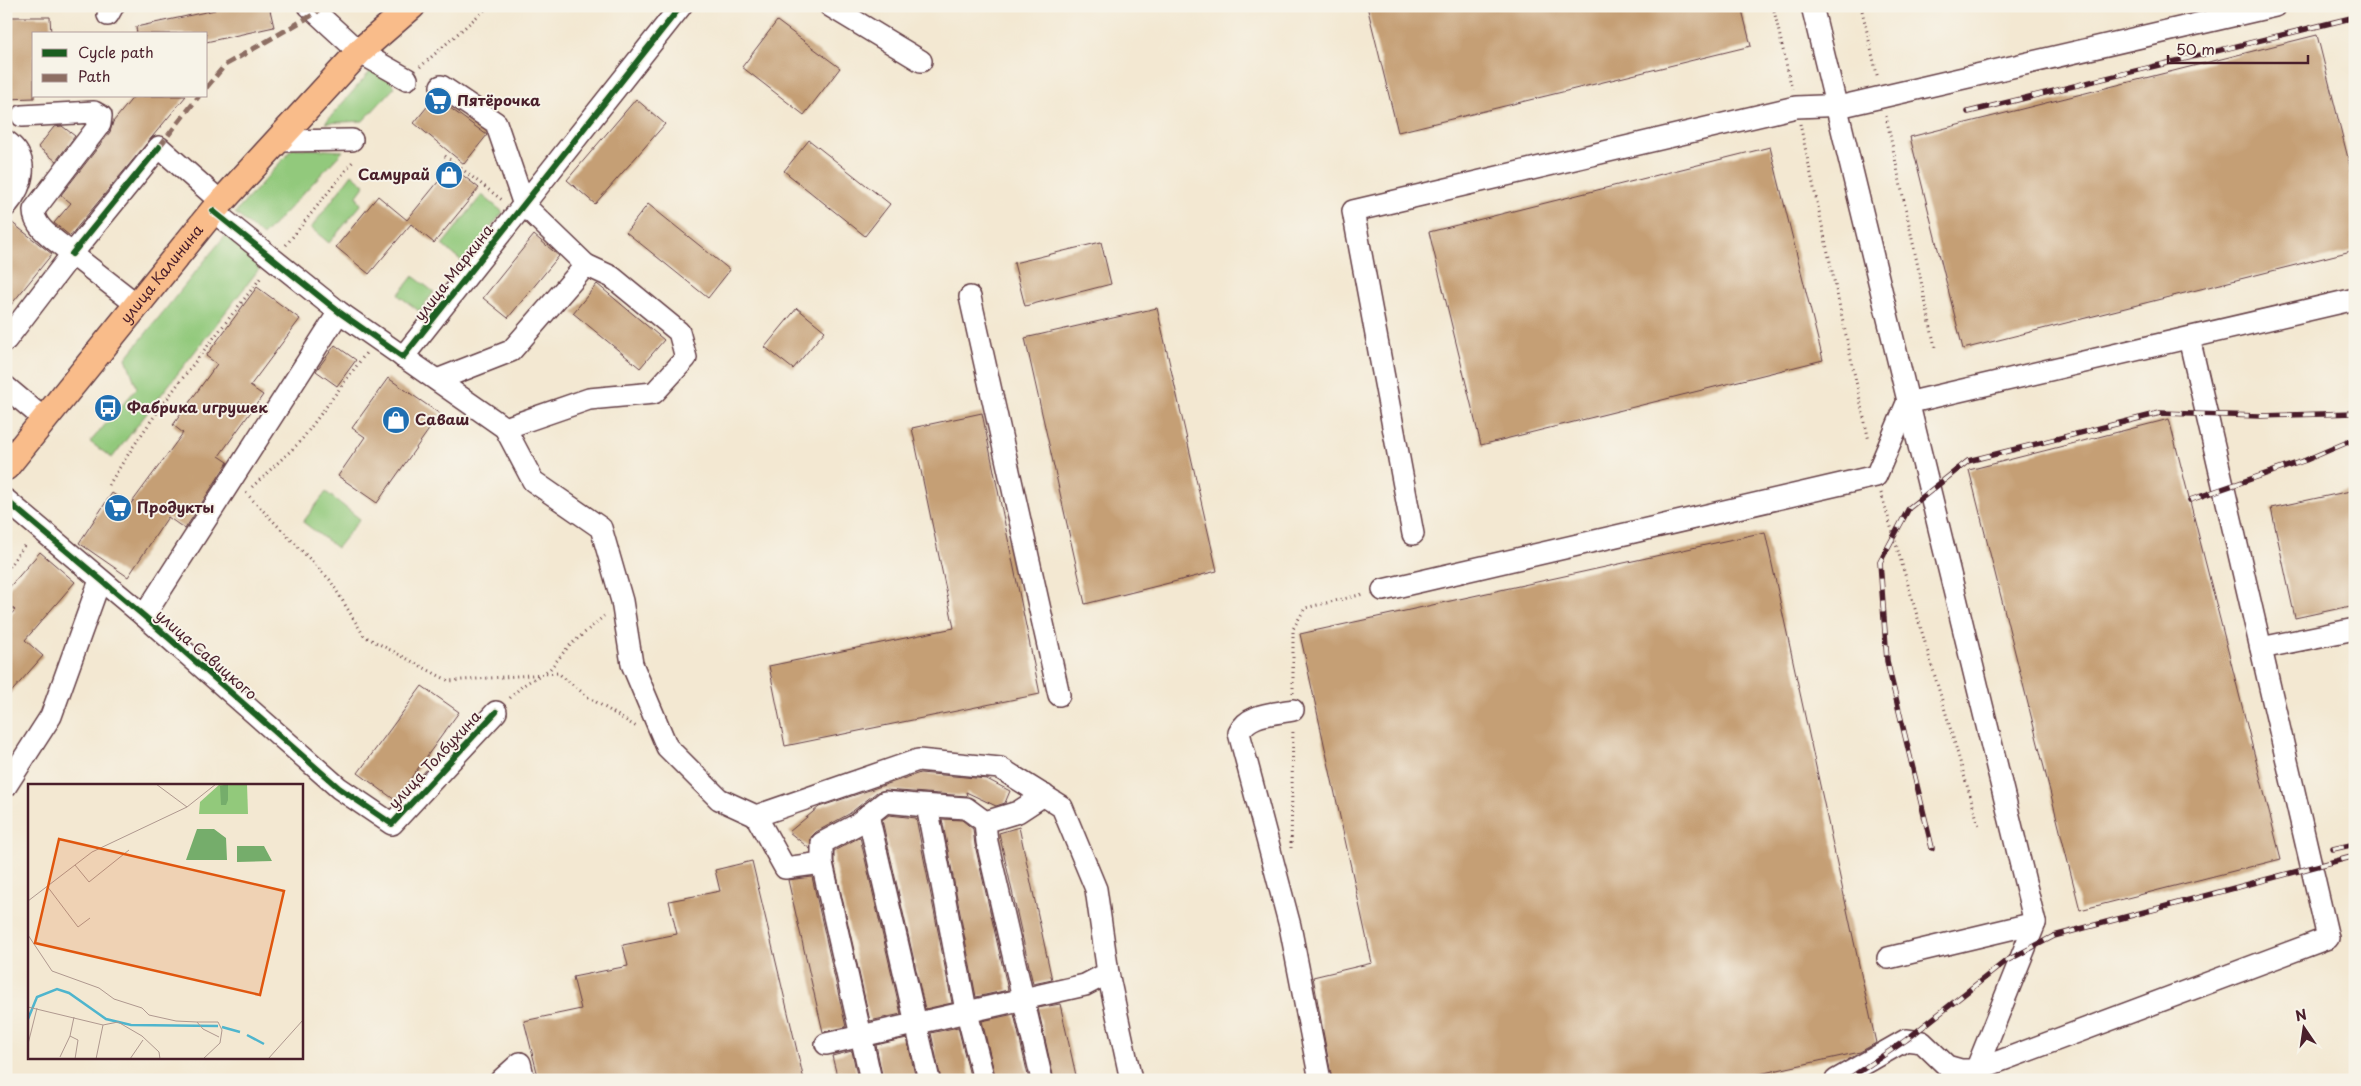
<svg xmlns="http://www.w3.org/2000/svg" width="2361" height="1086" font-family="'Playpen Sans',sans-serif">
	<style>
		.green { fill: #92c97b; stroke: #6e7453 }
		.building { fill: #c59f75 }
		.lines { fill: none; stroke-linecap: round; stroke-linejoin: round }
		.minor-casing { stroke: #633d44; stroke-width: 24 }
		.major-casing { stroke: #633d44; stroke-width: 29 }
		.path { stroke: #633d44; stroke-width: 3; stroke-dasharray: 1 4; stroke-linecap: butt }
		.minor { stroke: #fff; stroke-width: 21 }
		.major { stroke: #f9bc8a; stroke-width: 26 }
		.rail-casing { stroke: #4a1f2b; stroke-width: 5.5 }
		.rail { stroke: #f7f3e8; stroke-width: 4; stroke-dasharray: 11; stroke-linecap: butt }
		.quiet { stroke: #8d6e63; stroke-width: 5; stroke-dasharray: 10 5; stroke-linecap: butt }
		.cycleway-casing { stroke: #f7f3e8; stroke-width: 9 }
		.cycleway { stroke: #1b5e20; stroke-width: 6 }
		.labels { text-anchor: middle; stroke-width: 4; stroke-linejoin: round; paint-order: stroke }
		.poi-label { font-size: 15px; font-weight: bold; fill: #4a1f2b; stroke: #f7f3e8; text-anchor: start }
		.street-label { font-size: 15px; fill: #4a1f2b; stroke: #f7f3e8 }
		.inset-river { fill: none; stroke: #4fb5cd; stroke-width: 2.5 }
		.inset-road { fill: none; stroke: #af988f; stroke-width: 1 }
		.view { fill: #e0560e; fill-opacity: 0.15; stroke: #e0560e; stroke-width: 2.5 }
		.inset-edge { fill: none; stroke: #4a1f2b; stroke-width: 2.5 }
	</style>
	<rect width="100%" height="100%" fill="#f7f3e8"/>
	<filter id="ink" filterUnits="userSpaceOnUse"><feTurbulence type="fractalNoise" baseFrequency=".02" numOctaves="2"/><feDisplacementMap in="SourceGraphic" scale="10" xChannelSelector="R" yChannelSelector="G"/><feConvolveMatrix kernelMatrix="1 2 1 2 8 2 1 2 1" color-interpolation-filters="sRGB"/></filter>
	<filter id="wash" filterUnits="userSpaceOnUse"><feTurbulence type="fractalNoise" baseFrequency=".0096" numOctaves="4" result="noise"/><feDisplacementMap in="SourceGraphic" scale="20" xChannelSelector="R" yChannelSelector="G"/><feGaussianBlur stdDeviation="1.12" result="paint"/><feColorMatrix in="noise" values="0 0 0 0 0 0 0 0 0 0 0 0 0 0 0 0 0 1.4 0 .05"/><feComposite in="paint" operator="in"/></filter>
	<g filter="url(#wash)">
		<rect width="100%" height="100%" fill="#f3e8d2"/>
		<!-- green -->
		<g class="green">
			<polygon points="376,65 395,87 363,121 325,123"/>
			<polygon points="293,148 343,151 263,236 235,213"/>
			<polygon points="352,174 365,185 357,196 361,205 329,243 311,228"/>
			<polygon points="482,195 503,212 463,262 442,245"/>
			<polygon points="227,233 263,264 112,458 90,442 137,388 126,358"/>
			<polygon points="413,276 434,292 419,311 398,295"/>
			<polygon points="326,492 360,519 337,548 303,522"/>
		</g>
		<g id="blocks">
			<!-- building -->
			<g class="building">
				<polygon points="214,6 269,6 274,27 206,42 206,34 137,34 136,27 215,10"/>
				<polygon points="1367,6 1741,6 1751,46 1398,132"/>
				<polygon points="6,17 50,17 51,34 34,34 34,98 6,99"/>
				<polygon points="777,21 840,68 804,115 742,67"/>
				<polygon points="2317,35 2355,186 2355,250 1963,349 1910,137"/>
				<polygon points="134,96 186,96 70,236 54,223 71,203 61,195 110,132 113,122"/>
				<polygon points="435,97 487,135 464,164 414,123"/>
				<polygon points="636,99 665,124 595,204 567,180"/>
				<polygon points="62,126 75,136 56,161 38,147 54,127"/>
				<polygon points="809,140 890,204 865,236 784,171"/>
				<polygon points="1770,147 1823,360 1481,445 1429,232"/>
				<polygon points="451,166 479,188 434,243 411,224 369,274 336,247 378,196 407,220"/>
				<polygon points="648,204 730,270 708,298 626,232"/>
				<polygon points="6,218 52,254 6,311"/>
				<polygon points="534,235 559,256 508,318 483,298"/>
				<polygon points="1101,242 1111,284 1025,306 1014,263"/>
				<polygon points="597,284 664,340 640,368 573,313"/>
				<polygon points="257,287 300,319 250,386 263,395 219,456 228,462 185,529 168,517 128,577 79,543 112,493 130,505 183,433 173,425 217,364 206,356"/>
				<polygon points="797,308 825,331 793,369 765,347"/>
				<polygon points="1157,308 1217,571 1085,604 1025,338"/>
				<polygon points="335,345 356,360 337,386 316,371"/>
				<polygon points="388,378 440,414 377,503 338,476 365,437 352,428"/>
				<polygon points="982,413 1040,694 785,746 769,666 954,628 912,428"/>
				<polygon points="2169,419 2281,859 2080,910 1969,470"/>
				<polygon points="2355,490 2355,605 2295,618 2271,508"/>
				<polygon points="1765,532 1876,1043 1860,1052 1732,1080 1332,1080 1313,977 1372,963 1300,634"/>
				<polygon points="40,552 75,582 25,640 43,656 6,698 6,620 15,610 6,603 6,591"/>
				<polygon points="422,686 459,712 395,800 358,773"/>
				<polygon points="920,773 987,779 1010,791 1005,803 996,806 966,792 967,796 885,790 877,792 849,814 816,832 811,837 810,849 789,832 819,807"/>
				<polygon points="889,815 916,818 952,1003 925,1009 882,820"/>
				<polygon points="942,819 962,820 973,829 975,845 1008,990 976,997"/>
				<polygon points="1019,827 1052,980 1033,984 999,833"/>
				<polygon points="860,837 901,1014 870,1021 834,862 834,851"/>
				<polygon points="752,861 804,1080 539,1080 524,1021 581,1009 573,977 628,966 623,945 677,934 669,901 720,891 715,870"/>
				<polygon points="812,877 846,1027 823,1032 788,880"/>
				<polygon points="1060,1004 1077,1080 1054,1080 1038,1008"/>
				<polygon points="1014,1014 1029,1080 996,1080 982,1021"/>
				<polygon points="958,1027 971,1080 941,1080 931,1033"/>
				<polygon points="907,1038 916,1080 883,1080 876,1045"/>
				<polygon points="852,1051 858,1080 838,1080 832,1056"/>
			</g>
		</g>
	</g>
	<g filter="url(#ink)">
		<use href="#blocks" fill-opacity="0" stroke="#633d44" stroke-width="1"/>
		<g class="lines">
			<!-- minor casing -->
			<g class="minor-casing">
				<g id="minor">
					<polyline points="309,6 359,52 407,79"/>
					<polyline points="830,6 921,61"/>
					<polyline points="1812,6 2035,923 1976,1070"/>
					<polyline points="108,15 113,6"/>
					<polyline points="441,86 496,123 524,205 586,265"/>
					<path d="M22,116L94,112L101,116L100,124L34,210C33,229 59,242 72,254L159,147L221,202"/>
					<path d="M6,141C31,159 24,185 6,206"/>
					<polyline points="279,141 352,140"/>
					<polyline points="213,211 339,312 505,428 533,481 601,528 622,601 632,664 667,747 719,799 756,816 918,760 1000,768 1062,807 1096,889 1108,973 1085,985 826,1044"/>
					<polyline points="970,297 1059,695"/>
					<polyline points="6,340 72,254 136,304"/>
					<polyline points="403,357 681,6"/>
					<polyline points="437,380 511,351 586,265 612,277 679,332 686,358 654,393 589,399 505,428"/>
					<polyline points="6,387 44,419"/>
					<polyline points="6,500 144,616 339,788 392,824 496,712"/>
					<polyline points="1413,534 1353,211 1796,107 1847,105 2275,6"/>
					<polyline points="1383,590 1876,476 1907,403 2355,299"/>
					<polyline points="144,616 339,312"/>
					<polyline points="2261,648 2355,629"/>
					<path d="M1293,710C1274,714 1248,713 1239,733L1290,926L1320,1080"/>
					<polyline points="6,786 51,716 100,580"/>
					<polyline points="919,805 966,808 985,822 987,842 1042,1080"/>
					<polyline points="868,815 929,1080"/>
					<polyline points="756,816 785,868 822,863"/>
					<polyline points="985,822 1018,812 1044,795"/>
					<polyline points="1888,958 2035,923"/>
					<polyline points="1108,973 1131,1080"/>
					<polyline points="501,1080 520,1063 524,1080"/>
					<polyline points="871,1080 822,863 822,843 856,825 885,802 927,806 965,1005 984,1080"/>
					<polyline points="1836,1080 1906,1040 1922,1042 1947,1066 1961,1070 1976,1070 2328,938 2189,338"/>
				</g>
			</g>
			<!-- major casing -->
			<g class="major-casing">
				<g id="major">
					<path id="s1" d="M6,467L213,211L359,52L412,6"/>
				</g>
			</g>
			<!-- path -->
			<g class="path">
				<polyline points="1773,6 1792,89"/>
				<polyline points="1861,6 1878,79"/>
				<polyline points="420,67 489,6"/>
				<polyline points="1886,116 1935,347"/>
				<polyline points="1800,124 1869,441"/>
				<polyline points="445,156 502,200"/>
				<polyline points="286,245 354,160"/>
				<path d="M109,485C153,411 210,344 262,276"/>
				<polyline points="252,487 300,442 366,353"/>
				<polyline points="246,493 330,580 364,636 449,681 558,673 588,697 638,728"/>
				<polyline points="1881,493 1979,826"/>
				<polyline points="6,571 26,543"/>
				<polyline points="1293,693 1293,629 1305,608 1364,594"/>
				<polyline points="510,698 522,686 550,669 568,647 604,616"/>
				<polyline points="1291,848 1293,729"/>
			</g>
			<!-- minor -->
			<use href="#minor" class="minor"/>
			<!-- major -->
			<use href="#major" class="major"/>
			<!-- rail casing -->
			<g class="rail-casing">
				<g id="rail">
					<polyline points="1968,112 2355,17"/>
					<polyline points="2190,500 2306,460 2355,439"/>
					<polyline points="1932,848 1887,661 1880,562 1909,508 1968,461 2160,413 2260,416 2355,413"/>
					<polyline points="2333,849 2355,844"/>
					<polyline points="1847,1080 1906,1040 2006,961 2054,936 2355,856"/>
				</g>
			</g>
			<!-- rail -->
			<use href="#rail" class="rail"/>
			<!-- quiet -->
			<g class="quiet">
				<polyline points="206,88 225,65 316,13 323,6"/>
				<polyline points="159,147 199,96"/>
			</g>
			<!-- cycleway casing -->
			<g class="cycleway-casing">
				<g id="cycleway">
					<polyline points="213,211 339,312 403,357 681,6"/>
					<polyline points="72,254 159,147"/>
					<polyline points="6,500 144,616 339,788 392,824 496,712"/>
				</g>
			</g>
			<!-- cycleway -->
			<use href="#cycleway" class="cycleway"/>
		</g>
	</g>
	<!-- icons -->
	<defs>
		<g id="supermarket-disc" transform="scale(1.4375)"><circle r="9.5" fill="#1f6fb2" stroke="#f7f3e8"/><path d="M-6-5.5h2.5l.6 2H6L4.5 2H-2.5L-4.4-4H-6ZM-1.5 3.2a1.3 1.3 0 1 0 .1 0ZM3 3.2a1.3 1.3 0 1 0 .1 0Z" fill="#fff"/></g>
		<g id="shop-disc" transform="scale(1.4375)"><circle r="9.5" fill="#1f6fb2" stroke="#f7f3e8"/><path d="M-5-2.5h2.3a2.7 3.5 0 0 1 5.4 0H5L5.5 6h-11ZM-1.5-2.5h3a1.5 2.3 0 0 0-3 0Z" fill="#fff"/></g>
		<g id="bus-disc" transform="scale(1.4375)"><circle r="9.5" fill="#1f6fb2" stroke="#f7f3e8"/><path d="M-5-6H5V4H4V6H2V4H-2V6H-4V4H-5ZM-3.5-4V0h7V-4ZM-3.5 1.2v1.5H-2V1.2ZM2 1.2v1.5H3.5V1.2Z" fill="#fff"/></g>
	</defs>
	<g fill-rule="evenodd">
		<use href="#supermarket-disc" x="438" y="101"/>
		<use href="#shop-disc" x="449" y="175"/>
		<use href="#bus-disc" x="108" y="408"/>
		<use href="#shop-disc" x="396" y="420"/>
		<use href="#supermarket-disc" x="118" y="508"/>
	</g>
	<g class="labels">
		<!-- poi labels -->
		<g class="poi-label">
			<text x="457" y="106">Пятёрочка</text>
			<text x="430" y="180" text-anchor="end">Самурай</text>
			<text x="127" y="413">Фабрика игрушек</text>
			<text x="415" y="425">Саваш</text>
			<text x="137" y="513">Продукты</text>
		</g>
		<!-- street labels -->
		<g class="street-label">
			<text transform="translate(454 273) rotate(-52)" y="5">улица Маркина</text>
			<text dy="5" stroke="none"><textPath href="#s1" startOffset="248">улица Калинина</textPath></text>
			<text transform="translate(206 655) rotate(41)" y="5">улица Савицкого</text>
			<text transform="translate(435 760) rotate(-47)" y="5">улица Толбухина</text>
		</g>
	</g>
	<!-- overview -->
	<g transform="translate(28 784)">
		<rect width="275" height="275" fill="#f3e8d2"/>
		<path d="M192,0H219L220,30H171L172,18Z" fill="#92c97b"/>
		<path d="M200,0V16L198,21H193L192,2ZM169,45H186L198,54L199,76H158ZM209,62H236L244,77L209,78Z" fill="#75ad6b"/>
		<path class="inset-river" d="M0,235L9,213L29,205L41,209L78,235L103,241L190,242M194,243L212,248M219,251L236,260"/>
		<path class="inset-road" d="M128,0L159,23M47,81L61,98L101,66M19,102L50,143L62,134M0,117L64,68L159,23L188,0M0,151L24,187L71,204L86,215L114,224L121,231L148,237L169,238L175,245L191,253M0,223L75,241L90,238L114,252L131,268L132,275M169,238H190L194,246L192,259L175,275M42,252L50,256L47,275M0,260L9,224M32,273L42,252L46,233M68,275L75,241M102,275L115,256M240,275L275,236"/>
		<path class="view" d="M31,55L256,107L232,211L7,159Z"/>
		<rect width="275" height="275" class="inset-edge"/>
	</g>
	<!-- margin -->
	<rect width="2361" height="1086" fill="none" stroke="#f7f3e8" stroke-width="25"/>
	<!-- legend -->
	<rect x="32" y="32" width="175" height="65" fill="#f7f3e8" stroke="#b29e9c"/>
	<rect x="42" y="49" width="25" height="8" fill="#1b5e20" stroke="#b29e9c"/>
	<text x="78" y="58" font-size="15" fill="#4a1f2b">Cycle path</text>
	<rect x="42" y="74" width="25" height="8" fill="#8d6e63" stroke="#b29e9c"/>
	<text x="78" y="82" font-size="15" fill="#4a1f2b">Path</text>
	<!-- north arrow -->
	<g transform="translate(2304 1028) rotate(347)" stroke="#f7f3e8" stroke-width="4" paint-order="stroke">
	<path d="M0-4L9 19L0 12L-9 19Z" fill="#4a1f2b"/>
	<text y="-8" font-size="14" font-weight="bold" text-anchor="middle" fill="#4a1f2b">N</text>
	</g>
	<!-- scale -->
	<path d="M2168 55v8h140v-8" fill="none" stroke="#4a1f2b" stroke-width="2.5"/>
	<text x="2176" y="55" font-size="15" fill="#4a1f2b" stroke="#f7f3e8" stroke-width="4" paint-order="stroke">50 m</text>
</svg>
